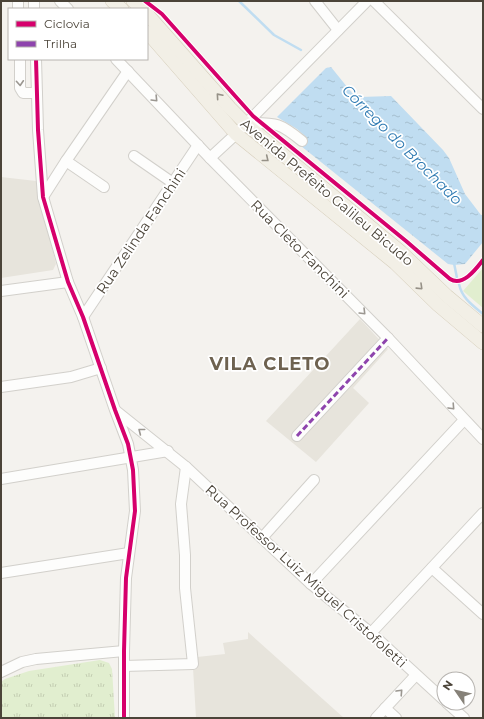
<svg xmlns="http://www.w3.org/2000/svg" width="484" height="719" font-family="Montserrat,sans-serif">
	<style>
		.residential { fill: #e7e4dc }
		.green { fill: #e1eecf }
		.park { fill: url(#park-tufts) }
		.water { fill: url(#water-ripples) }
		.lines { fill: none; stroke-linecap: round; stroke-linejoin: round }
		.stream { stroke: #c0ddf1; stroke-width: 2.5 }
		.minor-casing { stroke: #d2d0cb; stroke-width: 12 }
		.major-casing { stroke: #d6cebb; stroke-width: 14 }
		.minor { stroke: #fdfdfc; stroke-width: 10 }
		.major { stroke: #f2efe6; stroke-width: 13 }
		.quiet { stroke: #8e44ad; stroke-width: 3; stroke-dasharray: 6 3; stroke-linecap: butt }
		.cycleway-casing { stroke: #fff; stroke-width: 6 }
		.cycleway { stroke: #d6006c; stroke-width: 4 }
		.oneway { stroke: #9b9791 }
		.oneway2 { stroke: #969187 }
		.labels { text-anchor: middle; stroke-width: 3.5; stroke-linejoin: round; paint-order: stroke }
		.street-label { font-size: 14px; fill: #4b4439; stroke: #fff }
		.water-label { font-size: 15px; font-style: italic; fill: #2e7ab2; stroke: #fff }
		.district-label { font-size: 18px; font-weight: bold; letter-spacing: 1px; fill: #6e6250; stroke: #fff }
	</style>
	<defs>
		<pattern id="park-tufts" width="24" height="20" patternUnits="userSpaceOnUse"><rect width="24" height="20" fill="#e1eecf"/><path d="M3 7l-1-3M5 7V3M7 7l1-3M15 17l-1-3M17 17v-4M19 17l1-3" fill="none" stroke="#c3cdb2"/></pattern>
		<pattern id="water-ripples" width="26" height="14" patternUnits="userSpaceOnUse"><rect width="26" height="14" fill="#c0ddf1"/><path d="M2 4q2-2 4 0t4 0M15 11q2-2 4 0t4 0" fill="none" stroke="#a6bfcf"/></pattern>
	</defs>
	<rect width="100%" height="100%" fill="#f4f2ee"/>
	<!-- residential -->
	<g class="residential">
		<polygon points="1,177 36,181 56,264 53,270 1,278"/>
		<polygon points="360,319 388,349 353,388 369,403 316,462 266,421"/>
		<polygon points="248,632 344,718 196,718 193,668 198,667 197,657 225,654 223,643 248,639"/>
	</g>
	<!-- green -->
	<polygon class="green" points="483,268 483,308 463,291"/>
	<!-- park -->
	<polygon class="park" points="100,660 109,663 112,669 115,718 1,718 1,682 5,679 29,671"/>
	<!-- water -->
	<polygon class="water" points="331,67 352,93 360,97 391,96 443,150 449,158 465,194 481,215 483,215 483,242 465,264 454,265 448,264 301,146 307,138 297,129 277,117 326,68"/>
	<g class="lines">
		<!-- stream -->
		<g class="stream">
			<polyline points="239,1 274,35 301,50"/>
			<polyline points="454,263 457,278"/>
			<path d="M459,284C462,298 472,305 483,314"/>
		</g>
		<!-- minor casing -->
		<g class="minor-casing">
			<g id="minor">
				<polyline points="18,1 18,9"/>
				<polyline points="34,1 34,9"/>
				<polyline points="60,1 68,9"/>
				<polyline points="315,1 338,30"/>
				<polyline points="374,1 483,109"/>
				<polyline points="20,59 20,88 23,93 37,93"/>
				<polyline points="36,59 38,130 43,197 68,282 83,317 115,410 128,444 133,470 135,511 126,578 124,651 124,718"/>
				<polyline points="116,59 210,158 388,338 483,439"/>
				<path d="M247,123C276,123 279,122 302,141"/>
				<polyline points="134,156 173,183"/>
				<polyline points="210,158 236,134 367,1"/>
				<polyline points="66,161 104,187"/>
				<polyline points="43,197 66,161 128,71"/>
				<polyline points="1,291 68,282"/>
				<polyline points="83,317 198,145"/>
				<polyline points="1,387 71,377 101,368"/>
				<polyline points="116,411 186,467 311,584 371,633 444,700"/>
				<polyline points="297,436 388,338"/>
				<polyline points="1,479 168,451"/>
				<polyline points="262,538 314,480"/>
				<polyline points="432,568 483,614"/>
				<polyline points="1,573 129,553"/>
				<polyline points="311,584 464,420"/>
				<polyline points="371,633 483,513"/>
				<polyline points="124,666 193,664 185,588 185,555 181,504 186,467"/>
				<polyline points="1,672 22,662 36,659 124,651"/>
				<polyline points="447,703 464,718"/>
				<polyline points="385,708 396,718"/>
				<polyline points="376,718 416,675"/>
			</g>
		</g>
		<!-- major casing -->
		<g class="major-casing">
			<g id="major">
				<polyline points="112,1 122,9"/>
				<polyline points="133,1 142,9"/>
				<polyline points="147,14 230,108 246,124 401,252 447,296 483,326"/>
				<polyline points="147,32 236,134 395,263 438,305 483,343"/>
			</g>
		</g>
		<!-- minor -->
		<use href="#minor" class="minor"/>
		<!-- major -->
		<use href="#major" class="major"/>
		<!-- quiet -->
		<polyline class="quiet" points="297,436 388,338"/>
		<!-- cycleway casing -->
		<g class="cycleway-casing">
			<g id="cycleway">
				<path d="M145,1L162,14L253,116L406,241L450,279C463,287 476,269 483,260"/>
				<polyline points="36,59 38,130 43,197 68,282 83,317 115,410 128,444 133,470 135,511 126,578 124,651 124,718"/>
			</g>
		</g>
		<!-- cycleway -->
		<use href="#cycleway" class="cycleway"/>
	</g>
	<!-- one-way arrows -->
	<defs><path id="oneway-chevron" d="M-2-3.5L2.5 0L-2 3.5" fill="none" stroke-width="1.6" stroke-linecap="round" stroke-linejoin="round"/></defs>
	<g class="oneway">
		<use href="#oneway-chevron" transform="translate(20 83) rotate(86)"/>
		<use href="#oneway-chevron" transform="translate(155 99) rotate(46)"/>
		<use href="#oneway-chevron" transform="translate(363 312) rotate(45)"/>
		<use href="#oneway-chevron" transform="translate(452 407) rotate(47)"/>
		<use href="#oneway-chevron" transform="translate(141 431) rotate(-142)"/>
		<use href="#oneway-chevron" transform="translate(400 692) rotate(-47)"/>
	</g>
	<g class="oneway2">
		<use href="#oneway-chevron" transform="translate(219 96) rotate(-131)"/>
		<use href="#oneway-chevron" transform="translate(266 159) rotate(39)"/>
		<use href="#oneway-chevron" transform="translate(420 287) rotate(44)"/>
	</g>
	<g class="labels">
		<!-- street labels -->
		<g class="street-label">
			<text transform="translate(327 192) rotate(40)" y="5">Avenida Prefeito Galileu Bicudo</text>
			<text transform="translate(141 231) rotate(-56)" y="5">Rua Zelinda Fanchini</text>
			<text transform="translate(300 249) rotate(45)" y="5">Rua Cleto Fanchini</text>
			<text transform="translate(306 576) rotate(42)" y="5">Rua Professor Luiz Miguel Cristofoletti</text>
		</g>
		<!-- water labels -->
		<g class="water-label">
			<text transform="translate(402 145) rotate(45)" y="5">Córrego do Brochado</text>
		</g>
		<!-- district labels -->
		<g class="district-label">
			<text x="270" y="370">VILA CLETO</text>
		</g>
	</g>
	<!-- border -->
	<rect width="484" height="719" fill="none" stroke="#4b4439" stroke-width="4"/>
	<!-- legend -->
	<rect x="8" y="8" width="140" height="52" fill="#ffffff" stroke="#b7b4b0"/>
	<rect x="16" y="21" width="20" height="6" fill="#d6006c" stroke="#b7b4b0"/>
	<text x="44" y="28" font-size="12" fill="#4b4439">Ciclovia</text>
	<rect x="16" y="41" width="20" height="6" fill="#8e44ad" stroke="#b7b4b0"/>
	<text x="44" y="48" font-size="12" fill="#4b4439">Trilha</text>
	<!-- north arrow -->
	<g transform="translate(456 691) rotate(304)"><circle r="19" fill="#ffffff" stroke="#b7b4b0"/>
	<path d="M0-3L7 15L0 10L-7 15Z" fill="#868178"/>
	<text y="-6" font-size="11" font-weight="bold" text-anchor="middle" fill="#4b4439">N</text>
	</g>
</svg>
